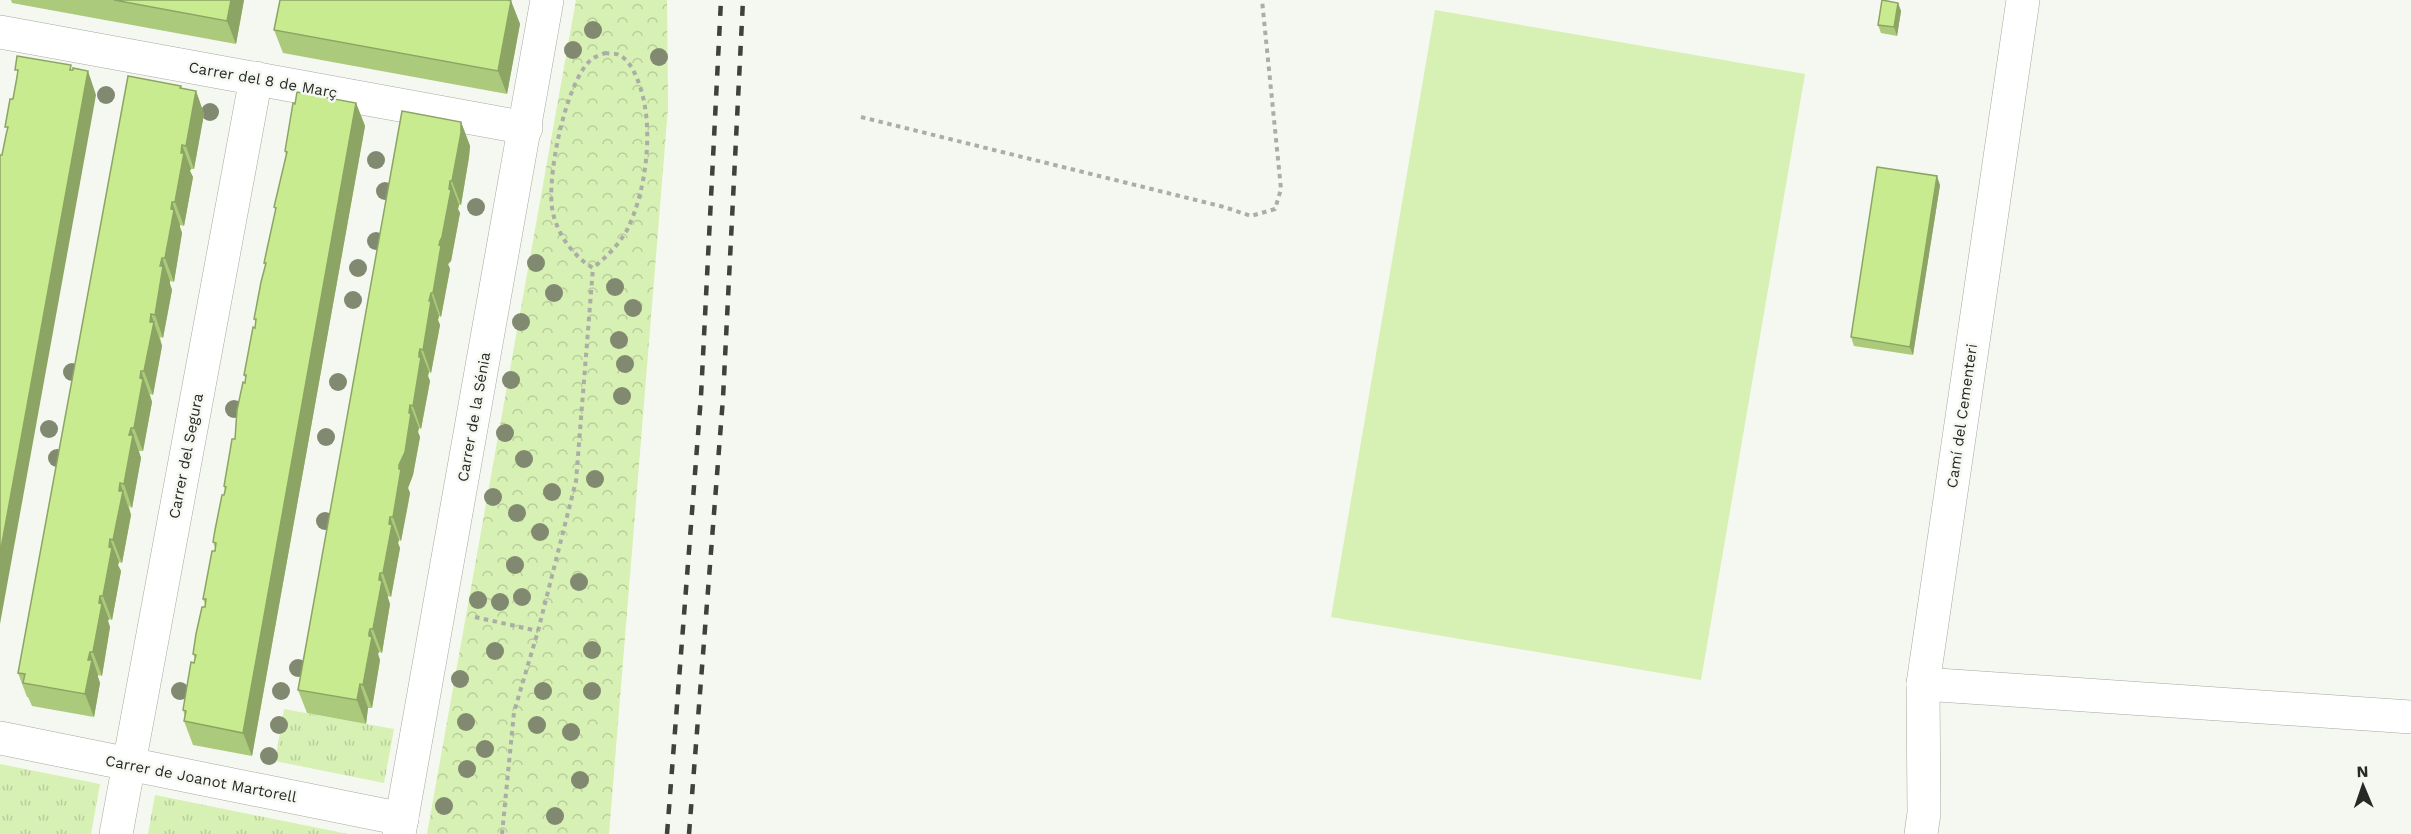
<svg xmlns="http://www.w3.org/2000/svg" width="2411" height="834" font-family="'Work Sans',sans-serif">
	<style>
		.grass { fill: url(#grass-tufts) }
		.park { fill: url(#park-crowns) }
		.pitch { fill: #d7f0b4 }
		.lines { fill: none; stroke-linecap: round; stroke-linejoin: round }
		.street-casing { stroke: #a5a8a0; stroke-width: 34 }
		.path { stroke: #abada7; stroke-width: 4; stroke-dasharray: 4.5 4.5; stroke-linecap: butt }
		.street { stroke: #fff; stroke-width: 33 }
		.rail { stroke: #3f413d; stroke-width: 4.5; stroke-dasharray: 10 10; stroke-linecap: butt }
		.tree { fill: #818970 }
		.wall { fill: #acca7b }
		.shaded-wall { fill: #8ca464 }
		.building { fill: #c8eb8f; stroke: #8ca464; stroke-width: 1.5 }
		.labels { text-anchor: middle; stroke-width: 5; stroke-linejoin: round; paint-order: stroke }
		.street-label { font-size: 15px; fill: #272926; stroke: #f5f8f0 }
	</style>
	<defs>
		<pattern id="grass-tufts" width="24" height="20" patternUnits="userSpaceOnUse" patternTransform="scale(1.5)"><rect width="24" height="20" fill="#d7f0b4"/><path d="M3 7l-1-3M5 7V3M7 7l1-3M15 17l-1-3M17 17v-4M19 17l1-3" fill="none" stroke="#b9ce9b"/></pattern>
		<pattern id="park-crowns" width="20" height="18" patternUnits="userSpaceOnUse" patternTransform="scale(1.5)"><rect width="20" height="18" fill="#d7f0b4"/><path d="M2 6a3 3 0 1 1 6 0M12 15a3 3 0 1 1 6 0" fill="none" stroke="#b9ce9b"/></pattern>
	</defs>
	<rect width="100%" height="100%" fill="#f5f8f0"/>
	<!-- grass -->
	<g class="grass">
		<polygon points="284,709 394,729 384,783 275,761"/>
		<polygon points="0,764 100,784 91,834 0,834"/>
		<polygon points="155,795 348,834 148,834"/>
	</g>
	<!-- park -->
	<polygon class="park" points="576,0 667,0 668,108 609,834 427,834"/>
	<!-- pitch -->
	<polygon class="pitch" points="1435,10 1805,74 1701,680 1331,617"/>
	<g class="lines">
		<!-- street casing -->
		<g class="street-casing">
			<g id="street">
				<polyline points="0,32 526,128"/>
				<polyline points="1923,684 2411,717"/>
				<polyline points="0,738 402,819"/>
				<polyline points="116,834 256,78"/>
				<polyline points="399,834 547,0"/>
				<polyline points="1921,834 1924,813 1923,684 2023,0"/>
			</g>
		</g>
		<!-- path -->
		<g class="path">
			<path d="M605,53C609,54 616,53 619,55C629,60 634,71 638,81C655,123 647,190 627,230C618,246 606,257 593,268C573,256 558,235 553,213C545,181 566,79 592,59C596,56 601,55 605,53Z"/>
			<polyline points="861,117 1224,207 1251,216 1275,209 1281,189 1262,0"/>
			<polyline points="475,617 538,631"/>
			<polyline points="502,834 514,712 538,631 576,481 593,268"/>
		</g>
		<!-- street -->
		<use href="#street" class="street"/>
		<!-- rail -->
		<g class="rail">
			<polyline points="667,834 701,396 721,0"/>
			<polyline points="689,834 723,398 743,0"/>
		</g>
	</g>
	<!-- trees -->
	<g class="tree">
		<circle cx="593" cy="30" r="9"/>
		<circle cx="573" cy="50" r="9"/>
		<circle cx="659" cy="57" r="9"/>
		<circle cx="106" cy="95" r="9"/>
		<circle cx="210" cy="112" r="9"/>
		<circle cx="376" cy="160" r="9"/>
		<circle cx="385" cy="191" r="9"/>
		<circle cx="476" cy="207" r="9"/>
		<circle cx="376" cy="241" r="9"/>
		<circle cx="536" cy="263" r="9"/>
		<circle cx="358" cy="268" r="9"/>
		<circle cx="615" cy="287" r="9"/>
		<circle cx="554" cy="293" r="9"/>
		<circle cx="353" cy="300" r="9"/>
		<circle cx="633" cy="308" r="9"/>
		<circle cx="521" cy="322" r="9"/>
		<circle cx="619" cy="340" r="9"/>
		<circle cx="625" cy="364" r="9"/>
		<circle cx="72" cy="372" r="9"/>
		<circle cx="511" cy="380" r="9"/>
		<circle cx="338" cy="382" r="9"/>
		<circle cx="622" cy="396" r="9"/>
		<circle cx="234" cy="409" r="9"/>
		<circle cx="49" cy="429" r="9"/>
		<circle cx="505" cy="433" r="9"/>
		<circle cx="326" cy="437" r="9"/>
		<circle cx="57" cy="458" r="9"/>
		<circle cx="524" cy="459" r="9"/>
		<circle cx="595" cy="479" r="9"/>
		<circle cx="552" cy="492" r="9"/>
		<circle cx="493" cy="497" r="9"/>
		<circle cx="517" cy="513" r="9"/>
		<circle cx="325" cy="521" r="9"/>
		<circle cx="540" cy="532" r="9"/>
		<circle cx="515" cy="565" r="9"/>
		<circle cx="579" cy="582" r="9"/>
		<circle cx="522" cy="597" r="9"/>
		<circle cx="478" cy="600" r="9"/>
		<circle cx="500" cy="602" r="9"/>
		<circle cx="592" cy="650" r="9"/>
		<circle cx="495" cy="651" r="9"/>
		<circle cx="298" cy="668" r="9"/>
		<circle cx="460" cy="679" r="9"/>
		<circle cx="180" cy="691" r="9"/>
		<circle cx="281" cy="691" r="9"/>
		<circle cx="543" cy="691" r="9"/>
		<circle cx="592" cy="691" r="9"/>
		<circle cx="466" cy="722" r="9"/>
		<circle cx="279" cy="725" r="9"/>
		<circle cx="537" cy="725" r="9"/>
		<circle cx="571" cy="732" r="9"/>
		<circle cx="485" cy="749" r="9"/>
		<circle cx="269" cy="756" r="9"/>
		<circle cx="467" cy="769" r="9"/>
		<circle cx="580" cy="780" r="9"/>
		<circle cx="444" cy="806" r="9"/>
		<circle cx="555" cy="816" r="9"/>
	</g>
	<!-- wall -->
	<g class="wall">
		<polygon points="11,0 244,0 236,44 12,3"/>
		<polygon points="511,1 520,24 507,94 283,53 274,30"/>
		<polygon points="1898,3 1901,11 1897,36 1881,33 1878,25"/>
		<polygon points="181,86 182,88 196,91 204,114 194,169 191,169 190,171 193,177 184,226 180,225 180,227 182,233 174,282 170,281 170,284 172,290 163,338 160,337 162,346 153,395 150,394 152,402 143,451 139,451 141,458 132,508 129,506 131,515 122,563 119,562 118,565 121,571 112,620 109,619 108,621 110,627 102,676 98,675 98,677 100,683 94,717 32,706 28,697 27,697 18,673"/>
		<polygon points="356,103 365,126 252,756 193,745 184,721 185,716 183,710 195,659 193,654 205,604 203,599 215,548 213,542 225,491 224,486 235,439 245,383 246,380 244,375 255,328 256,323 254,319 266,266 264,263 276,211 274,207 286,155 285,151 295,104"/>
		<polygon points="461,122 470,146 469,157 461,205 459,205 458,209 460,213 451,261 448,264 450,269 441,317 439,316 438,320 440,325 431,373 429,372 428,376 430,381 421,429 419,428 418,432 420,437 413,475 408,488 410,493 408,505 401,541 399,540 398,543 400,548 391,597 388,596 388,598 390,604 382,653 379,652 378,654 380,660 372,708 368,708 366,724 307,713 298,690"/>
		<polygon points="1940,185 1913,355 1854,346 1851,337"/>
	</g>
	<!-- shaded-wall -->
	<g class="shaded-wall">
		<polygon points="231,0 244,0 236,44 227,21"/>
		<polygon points="511,1 520,24 507,94 498,71"/>
		<polygon points="1898,3 1901,11 1897,36 1894,27"/>
		<polygon points="88,71 96,95 0,624 0,554"/>
		<polygon points="196,91 204,114 194,169 186,146"/>
		<polygon points="356,103 365,126 252,756 243,733"/>
		<polygon points="461,122 470,146 469,157 461,205 452,181"/>
		<polygon points="182,145 191,169 190,171 193,177 184,226 175,202"/>
		<polygon points="1937,176 1940,185 1913,355 1910,347"/>
		<polygon points="450,181 459,205 458,209 460,213 451,261 448,264 450,269 441,317 433,293 439,245"/>
		<polygon points="172,202 180,225 180,227 182,233 174,282 165,258"/>
		<polygon points="162,258 170,281 170,284 172,290 163,338 155,315"/>
		<polygon points="431,293 439,316 438,320 440,325 431,373 423,350"/>
		<polygon points="151,314 162,346 153,395 144,371"/>
		<polygon points="420,349 429,372 428,376 430,381 421,429 413,406"/>
		<polygon points="141,371 152,402 143,451 134,428"/>
		<polygon points="410,405 419,428 418,432 420,437 413,475 408,488 410,493 401,541 393,517 399,469"/>
		<polygon points="131,428 141,458 132,508 124,484"/>
		<polygon points="120,483 131,515 122,563 113,540"/>
		<polygon points="390,517 399,540 398,543 400,548 391,597 383,573"/>
		<polygon points="110,539 119,562 118,565 121,571 112,620 103,596"/>
		<polygon points="380,573 388,596 388,598 390,604 382,653 373,629"/>
		<polygon points="100,596 109,619 108,621 110,627 102,676 93,652"/>
		<polygon points="370,629 379,652 378,654 380,660 372,708 363,685"/>
		<polygon points="90,652 98,675 98,677 100,683 94,717 85,694 88,660"/>
		<polygon points="360,684 368,708 366,724 357,700"/>
	</g>
	<!-- building -->
	<g class="building">
		<polygon points="114,0 231,0 227,21"/>
		<polygon points="280,0 508,0 511,1 498,71 274,30"/>
		<polygon points="1882,0 1898,3 1894,27 1878,25"/>
		<polygon points="17,56 71,65 70,70 73,70 73,68 88,71 0,554 0,155 2,155 6,135 8,127 5,127 10,99 13,99 17,77 18,70 15,70"/>
		<polygon points="128,76 181,86 180,88 196,91 186,146 182,145 181,153 184,153 175,202 172,202 171,209 174,210 165,258 162,258 160,266 163,266 155,315 151,314 150,322 154,322 144,371 141,371 140,378 143,379 134,428 131,428 129,435 133,435 124,484 120,483 119,491 123,491 113,540 110,539 109,547 112,548 103,596 100,596 99,603 102,604 93,652 90,652 88,660 92,660 85,694 23,683 25,674 18,673"/>
		<polygon points="297,92 356,103 243,733 184,721 186,711 183,710 191,662 194,663 196,655 193,654 196,634 202,607 205,607 206,599 203,599 212,551 215,551 216,543 213,542 215,530 222,495 224,495 226,487 224,486 230,451 232,439 235,439 237,410 243,382 245,383 246,375 244,375 253,327 255,328 256,319 254,319 261,282 266,263 264,263 267,249 276,208 274,207 287,152 285,151 293,103 295,104"/>
		<polygon points="402,111 461,122 461,133 452,181 450,181 449,189 451,190 442,237 440,241 439,245 441,246 433,293 431,293 429,301 431,301 423,350 420,349 419,353 419,357 421,357 413,406 410,405 409,413 411,413 405,452 399,465 399,469 401,469 393,517 390,517 389,524 392,525 383,573 380,573 379,580 382,581 373,629 370,629 369,633 369,636 372,637 363,685 360,684 357,700 298,690"/>
		<polygon points="1877,167 1937,176 1910,347 1851,337"/>
	</g>
	<g class="labels">
		<!-- street labels -->
		<g class="street-label">
			<text transform="translate(263 80) rotate(10)" y="5">Carrer del 8 de Març</text>
			<text transform="translate(1962 416) rotate(-82)" y="5">Camí del Cementeri</text>
			<text transform="translate(474 417) rotate(-80)" y="5">Carrer de la Sénia</text>
			<text transform="translate(186 456) rotate(-79)" y="5">Carrer del Segura</text>
			<text transform="translate(201 779) rotate(11)" y="5">Carrer de Joanot Martorell</text>
		</g>
	</g>
	<!-- north arrow -->
	<g transform="translate(2363 786) rotate(358)" stroke="#f5f8f0" stroke-width="4.5" paint-order="stroke">
	<path d="M0-4.5L10 22L0 15L-10 22Z" fill="#272926"/>
	<text y="-9" font-size="16" font-weight="bold" text-anchor="middle" fill="#272926">N</text>
	</g>
</svg>
